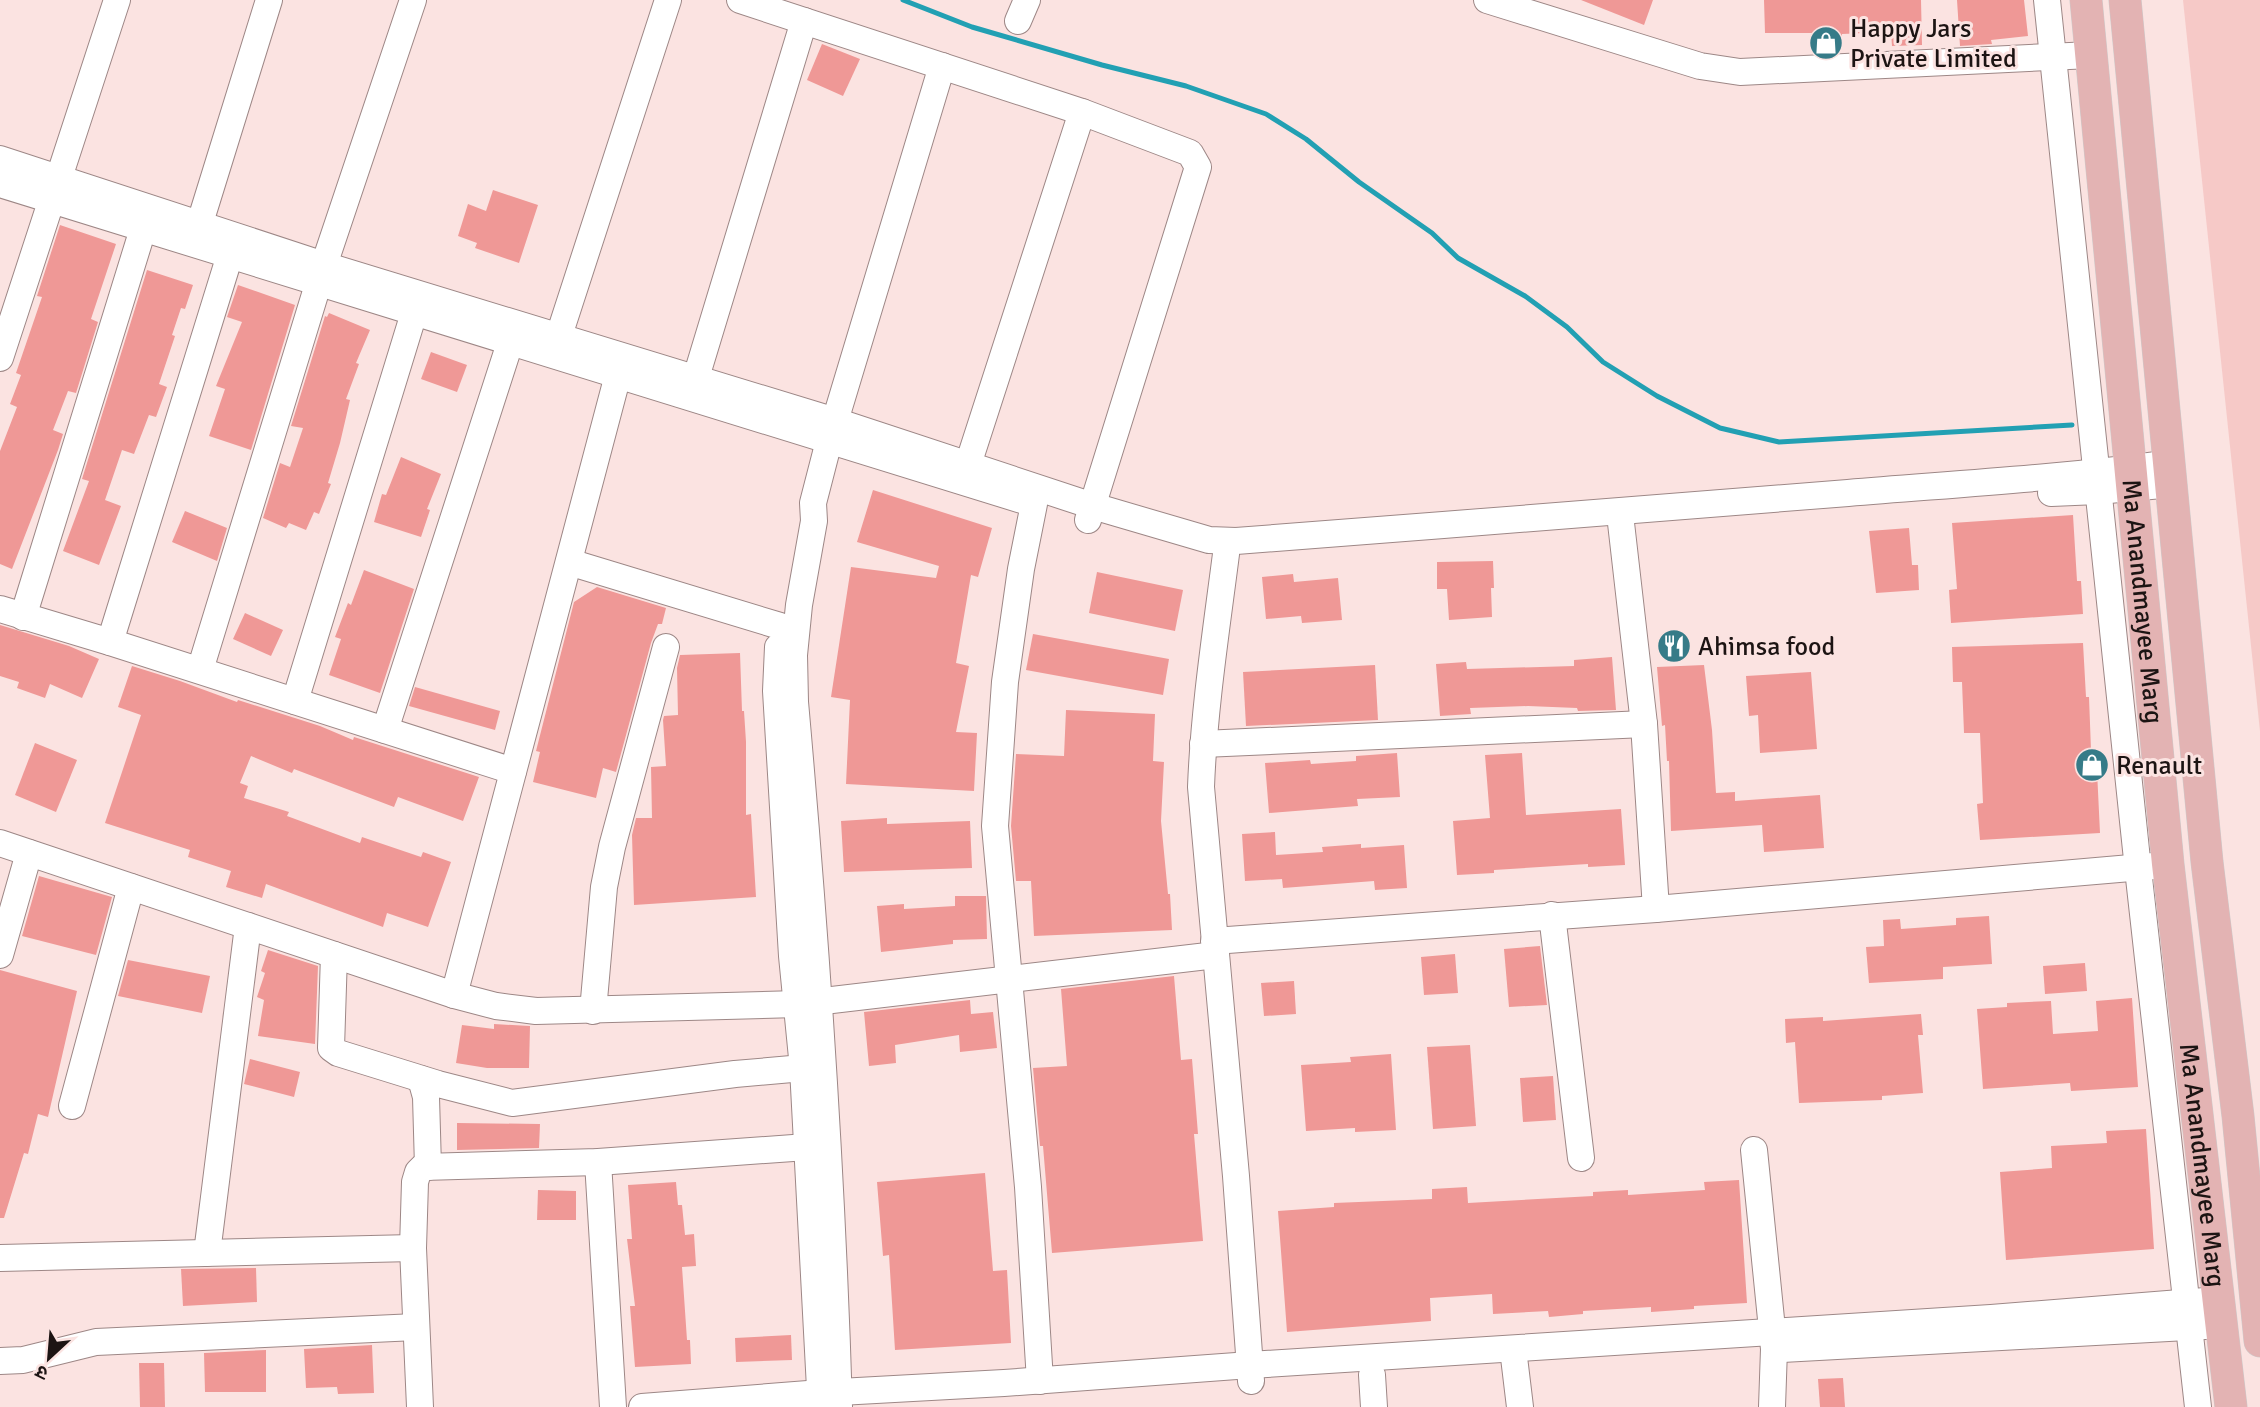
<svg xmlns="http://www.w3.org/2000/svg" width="2260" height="1407" font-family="Signika,'Noto Sans Devanagari',sans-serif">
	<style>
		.green { fill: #f6c9c7 }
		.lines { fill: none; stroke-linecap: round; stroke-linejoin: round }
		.stream { stroke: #22a0b3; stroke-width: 5 }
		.building { fill: #ef9896 }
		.minor-casing { stroke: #9d8786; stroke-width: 28 }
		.major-casing { stroke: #cdcbcb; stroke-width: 33 }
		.minor { stroke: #fff; stroke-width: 26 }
		.major { stroke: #e3b3b3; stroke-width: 32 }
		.labels { text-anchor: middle; stroke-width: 6; stroke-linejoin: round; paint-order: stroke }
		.poi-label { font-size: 26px; fill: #1c1413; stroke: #fbe3e1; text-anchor: start }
		.street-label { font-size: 26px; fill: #1c1413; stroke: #fbe3e1 }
	</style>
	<rect width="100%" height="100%" fill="#fbe3e1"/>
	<!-- green -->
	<polygon class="green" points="2183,0 2260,0 2260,731"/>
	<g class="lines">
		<!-- stream -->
		<polyline class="stream" points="903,0 972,27 1102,65 1186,86 1266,114 1306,139 1359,182 1432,233 1458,258 1525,296 1567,327 1603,362 1657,396 1720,428 1779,442 2072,425"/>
	</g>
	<!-- building -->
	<g class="building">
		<polygon points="1581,0 1653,0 1644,25"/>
		<polygon points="1764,0 1921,0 1922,45 1892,46 1891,32 1842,34 1842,43 1813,45 1813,33 1765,33"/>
		<polygon points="1957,0 2024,0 2028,36 1991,40 1992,44 1960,46"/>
		<polygon points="822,44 860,59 843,96 807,80"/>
		<polygon points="493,190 538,205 519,263 475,248 477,243 458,236 468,204 486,211"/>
		<polygon points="60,225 116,244 91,319 98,322 76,393 68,391 53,430 63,434 58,450 12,569 0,564 0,451 17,407 10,404 21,375 16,373 42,297 37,296"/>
		<polygon points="147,270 193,285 185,309 181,308 172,335 175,336 159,384 167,387 156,417 149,415 134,454 122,450 105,500 121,506 99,565 63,551 89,481 82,479"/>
		<polygon points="238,285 295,305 251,450 209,436 225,389 216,386 242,322 227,317"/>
		<polygon points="329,313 370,330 356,363 359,364 346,399 350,400 340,443 328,483 331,484 319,514 314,512 306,530 289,523 286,528 263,518 280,463 290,467 303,428 291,426 325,316 327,317"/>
		<polygon points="431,352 467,365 457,392 421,379"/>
		<polygon points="401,457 441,474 427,509 430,510 421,537 374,522 382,494 386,495"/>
		<polygon points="873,490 992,528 978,577 971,575 956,663 969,666 956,732 977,733 974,791 846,784 850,700 831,697 851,567 936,578 939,566 857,542"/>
		<polygon points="185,511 227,528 217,561 172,542"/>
		<polygon points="2073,515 2077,581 2081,581 2083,614 1951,623 1949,590 1957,589 1952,523"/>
		<polygon points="1909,528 1912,565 1918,565 1919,590 1876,593 1869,531"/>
		<polygon points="1493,561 1494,588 1491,588 1492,617 1449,620 1447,589 1437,589 1437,562"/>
		<polygon points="364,570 414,589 380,693 329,675 341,639 335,637 348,603 351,605"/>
		<polygon points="1097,572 1183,590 1175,631 1089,613"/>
		<polygon points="1293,574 1294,582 1338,578 1342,620 1302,623 1301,616 1266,619 1262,577"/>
		<polygon points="597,587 666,608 662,624 658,624 651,643 616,772 603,768 596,798 533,782 540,752 536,751 574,602"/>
		<polygon points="245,613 283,630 271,656 233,639"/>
		<polygon points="0,625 69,646 99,659 82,698 50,684 45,698 17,688 19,682 0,676"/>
		<polygon points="1033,634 1169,659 1163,695 1026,670"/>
		<polygon points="2083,643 2086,697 2089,697 2091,750 2096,750 2100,833 1980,840 1977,804 1983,803 1980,733 1964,733 1962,682 1953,682 1952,647"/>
		<polygon points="740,653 742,711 744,711 746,742 746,815 751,814 756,897 634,905 632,835 636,818 652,818 651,767 666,766 663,720 664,716 678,715 677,668 680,655"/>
		<polygon points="1612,657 1616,710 1578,711 1577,708 1528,706 1470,708 1471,714 1440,716 1436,664 1466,662 1467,669 1574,666 1574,660"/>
		<polygon points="1375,665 1378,720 1246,726 1243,672"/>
		<polygon points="1704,665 1712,730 1716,793 1735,792 1735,801 1820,795 1824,848 1764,852 1762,825 1671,831 1669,761 1667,761 1665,725 1662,726 1657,667"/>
		<polygon points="132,666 180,681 237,702 238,700 320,726 353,740 354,737 479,777 463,821 398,797 394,807 294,769 292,773 251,756 240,783 248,786 244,798 289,812 287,816 360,843 362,837 421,857 423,852 451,862 428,927 387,913 383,927 266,884 262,898 226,887 231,871 188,857 190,850 105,823 141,715 118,707"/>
		<polygon points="1811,672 1817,749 1760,753 1758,715 1749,716 1746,676"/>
		<polygon points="415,687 500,711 495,730 409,706"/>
		<polygon points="1066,710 1155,714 1153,761 1164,762 1161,821 1168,894 1170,894 1172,930 1034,936 1031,881 1016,881 1011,826 1016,754 1064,756"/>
		<polygon points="35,743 77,760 56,812 15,795"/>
		<polygon points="1397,753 1400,797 1357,799 1358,806 1269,813 1265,763 1310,760 1311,764 1356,761 1356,756"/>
		<polygon points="1522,753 1526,815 1621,809 1625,865 1588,867 1588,864 1494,870 1494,873 1457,875 1453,821 1490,818 1485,755"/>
		<polygon points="887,818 887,824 970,821 972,868 844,872 841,821"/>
		<polygon points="1275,832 1276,855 1323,852 1322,847 1361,844 1361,848 1404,845 1407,888 1375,890 1374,881 1283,888 1282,879 1245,881 1242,834"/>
		<polygon points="39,876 112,897 96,955 22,936"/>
		<polygon points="955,896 986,896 987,939 953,940 953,944 881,952 877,906 904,904 904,909 955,906"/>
		<polygon points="1989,916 1992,964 1943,967 1943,979 1869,983 1866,947 1884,946 1883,920 1900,919 1901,929 1956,925 1956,918"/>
		<polygon points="1540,946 1547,1005 1509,1007 1504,949"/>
		<polygon points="268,950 318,966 315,1044 258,1036 264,1000 257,997 265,973 261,971"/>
		<polygon points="1455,954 1458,993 1424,995 1421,957"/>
		<polygon points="128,960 210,976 202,1013 118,996"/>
		<polygon points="2085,963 2087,991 2045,994 2043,966"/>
		<polygon points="0,970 77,991 48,1117 38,1114 28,1154 24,1153 4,1218 0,1218"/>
		<polygon points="1174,976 1181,1060 1192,1059 1198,1134 1194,1134 1203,1241 1052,1253 1043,1146 1040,1146 1033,1068 1067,1066 1061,989"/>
		<polygon points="1294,981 1296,1014 1264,1016 1261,983"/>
		<polygon points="2132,998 2138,1087 2071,1091 2070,1083 1983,1089 1977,1009 2007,1007 2007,1003 2051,1001 2053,1034 2098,1031 2096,1001"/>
		<polygon points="970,1000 971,1014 993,1012 997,1048 960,1052 959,1035 895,1045 896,1063 869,1066 864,1012"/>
		<polygon points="1921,1014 1923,1035 1918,1035 1923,1093 1882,1096 1882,1100 1799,1103 1795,1042 1786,1043 1785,1019 1823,1017 1823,1021"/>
		<polygon points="494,1024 530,1026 529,1068 487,1068 456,1063 462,1025 494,1029"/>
		<polygon points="1470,1045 1476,1126 1433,1129 1427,1047"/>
		<polygon points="1391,1054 1396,1130 1355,1132 1355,1128 1306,1131 1301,1065 1351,1062 1350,1057"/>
		<polygon points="250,1059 300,1072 294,1097 244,1084"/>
		<polygon points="1553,1076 1556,1120 1523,1122 1520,1078"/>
		<polygon points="457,1123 540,1124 539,1148 457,1150"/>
		<polygon points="2146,1129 2154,1249 2006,1260 2000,1172 2052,1168 2051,1146 2107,1143 2106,1131"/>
		<polygon points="985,1173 993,1271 1007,1270 1011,1343 895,1350 889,1255 883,1256 877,1182"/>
		<polygon points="1739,1180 1747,1303 1694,1306 1694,1309 1651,1312 1651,1307 1583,1311 1583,1314 1549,1317 1548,1311 1493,1314 1492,1294 1430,1298 1431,1321 1287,1332 1278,1211 1334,1207 1334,1203 1432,1199 1432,1189 1467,1187 1468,1203 1593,1196 1593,1192 1628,1190 1628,1195 1705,1190 1704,1182"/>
		<polygon points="676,1182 678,1205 682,1205 685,1235 694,1234 696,1266 682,1267 687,1340 690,1340 691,1364 635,1367 630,1306 635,1306 627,1239 632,1239 628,1185"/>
		<polygon points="538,1190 576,1191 576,1220 537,1220"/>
		<polygon points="256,1268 257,1302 183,1306 181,1269"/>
		<polygon points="791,1335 792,1360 736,1362 735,1338"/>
		<polygon points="372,1345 374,1393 338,1394 337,1387 306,1388 304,1349"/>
		<polygon points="266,1350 266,1392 205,1392 204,1353"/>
		<polygon points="139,1363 164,1363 165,1407 140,1407"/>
		<polygon points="1843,1378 1845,1407 1820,1407 1818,1379"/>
	</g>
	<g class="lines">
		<!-- minor casing -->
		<g class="minor-casing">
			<g id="minor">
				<polyline points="740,0 1082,112 1190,153 1198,167 1088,520"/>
				<polyline points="1487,0 1700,66 1740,72 2091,55"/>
				<polyline points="2047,0 2138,869 2198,1407"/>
				<polyline points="1018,21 1027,0"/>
				<path d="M0,159L324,265L835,421L1093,506L1209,540L1236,541C1440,525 1644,510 1848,493C1955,484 2063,478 2170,463"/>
				<polyline points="0,184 1025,501"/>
				<polyline points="194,242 269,0"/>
				<polyline points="554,351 668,0"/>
				<polyline points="0,358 117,0"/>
				<polyline points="691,394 804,21"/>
				<polyline points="963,480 1082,112"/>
				<polyline points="2051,493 2098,491 2172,484"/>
				<polyline points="1034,504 1021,569 1005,682 995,826 1028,1187 1040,1381"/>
				<polyline points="1621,523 1644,724 1656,909"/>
				<path d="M1226,554C1216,632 1204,709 1201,787L1236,1176L1251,1381"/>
				<polyline points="569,562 780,626"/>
				<polyline points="0,609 110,642 513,771"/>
				<polyline points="23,617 143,229"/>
				<polyline points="110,642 230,255"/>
				<polyline points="778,647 776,691 792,956 803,1068 821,1407"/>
				<polyline points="200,670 324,265 413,0"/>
				<polyline points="295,701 414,313"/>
				<polyline points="385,730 510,343"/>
				<polyline points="1203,744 1644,724"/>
				<polyline points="0,843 454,995 496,1006 536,1011 798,1004 1216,955"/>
				<polyline points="1552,915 1581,1158"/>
				<polyline points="1214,941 1656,909 2154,866"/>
				<polyline points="0,955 29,853"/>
				<polyline points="334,955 331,1048 338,1053 438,1084 512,1103 735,1074 803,1068"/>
				<polyline points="454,995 618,375"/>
				<polyline points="593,1011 604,887 612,847 666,647"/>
				<polyline points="421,1079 426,1097 428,1167"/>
				<polyline points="72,1106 131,887"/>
				<polyline points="1754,1150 1774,1349 1772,1407"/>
				<polyline points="598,1162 613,1407"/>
				<polyline points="207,1253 248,926"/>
				<polyline points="0,1258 413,1248"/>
				<polyline points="1513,1349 1520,1407"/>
				<polyline points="1782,1349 2205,1326"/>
				<polyline points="0,1361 23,1360 96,1342 416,1327"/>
				<polyline points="1372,1375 1374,1407"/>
				<polyline points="420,1407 413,1248 415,1182 418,1172 423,1167 598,1162 807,1147"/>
				<polyline points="642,1407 821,1393 1004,1383 1250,1365 1991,1318 2218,1300"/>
				<path d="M839,1407C832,1172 816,937 795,702L794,655L799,605L814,521L813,503L829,441L942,66"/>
			</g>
		</g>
		<!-- major casing -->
		<g class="major-casing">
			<g id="major">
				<path id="s1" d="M2086,0L2168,864L2231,1407"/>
				<polyline points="2125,0 2207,862 2238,1116 2260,1341"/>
			</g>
		</g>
		<!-- minor -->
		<use href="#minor" class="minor"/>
		<!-- major -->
		<use href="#major" class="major"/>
	</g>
	<!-- icons -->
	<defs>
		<g id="shop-disc" transform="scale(1.75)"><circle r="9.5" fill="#367b88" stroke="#fbe3e1"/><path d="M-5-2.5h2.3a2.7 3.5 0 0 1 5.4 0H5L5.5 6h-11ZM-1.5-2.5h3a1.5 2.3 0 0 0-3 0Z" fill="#fff"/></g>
		<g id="restaurant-disc" transform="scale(1.75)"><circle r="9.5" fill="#367b88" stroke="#fbe3e1"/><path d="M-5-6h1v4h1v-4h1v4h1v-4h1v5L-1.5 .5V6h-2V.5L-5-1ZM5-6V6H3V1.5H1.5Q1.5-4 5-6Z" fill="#fff"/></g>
	</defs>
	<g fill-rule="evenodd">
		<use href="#shop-disc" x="1826" y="43"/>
		<use href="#restaurant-disc" x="1674" y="646"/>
		<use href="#shop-disc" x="2092" y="765"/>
	</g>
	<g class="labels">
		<!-- poi labels -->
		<g class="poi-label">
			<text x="1850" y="37">Happy Jars<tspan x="1850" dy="30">Private Limited</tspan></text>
			<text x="1698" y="655">Ahimsa food</text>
			<text x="2116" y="774">Renault</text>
		</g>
		<!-- street labels -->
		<g class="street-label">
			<text dy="9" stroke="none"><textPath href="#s1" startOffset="604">Ma Anandmayee Marg</textPath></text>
			<text dy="9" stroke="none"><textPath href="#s1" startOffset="1171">Ma Anandmayee Marg</textPath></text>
		</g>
	</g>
	<!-- north arrow -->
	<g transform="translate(49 1358) rotate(206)" stroke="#fbe3e1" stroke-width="5" paint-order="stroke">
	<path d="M0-5L12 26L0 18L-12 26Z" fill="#1c1413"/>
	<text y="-10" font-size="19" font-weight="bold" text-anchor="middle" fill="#1c1413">उ</text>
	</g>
</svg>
